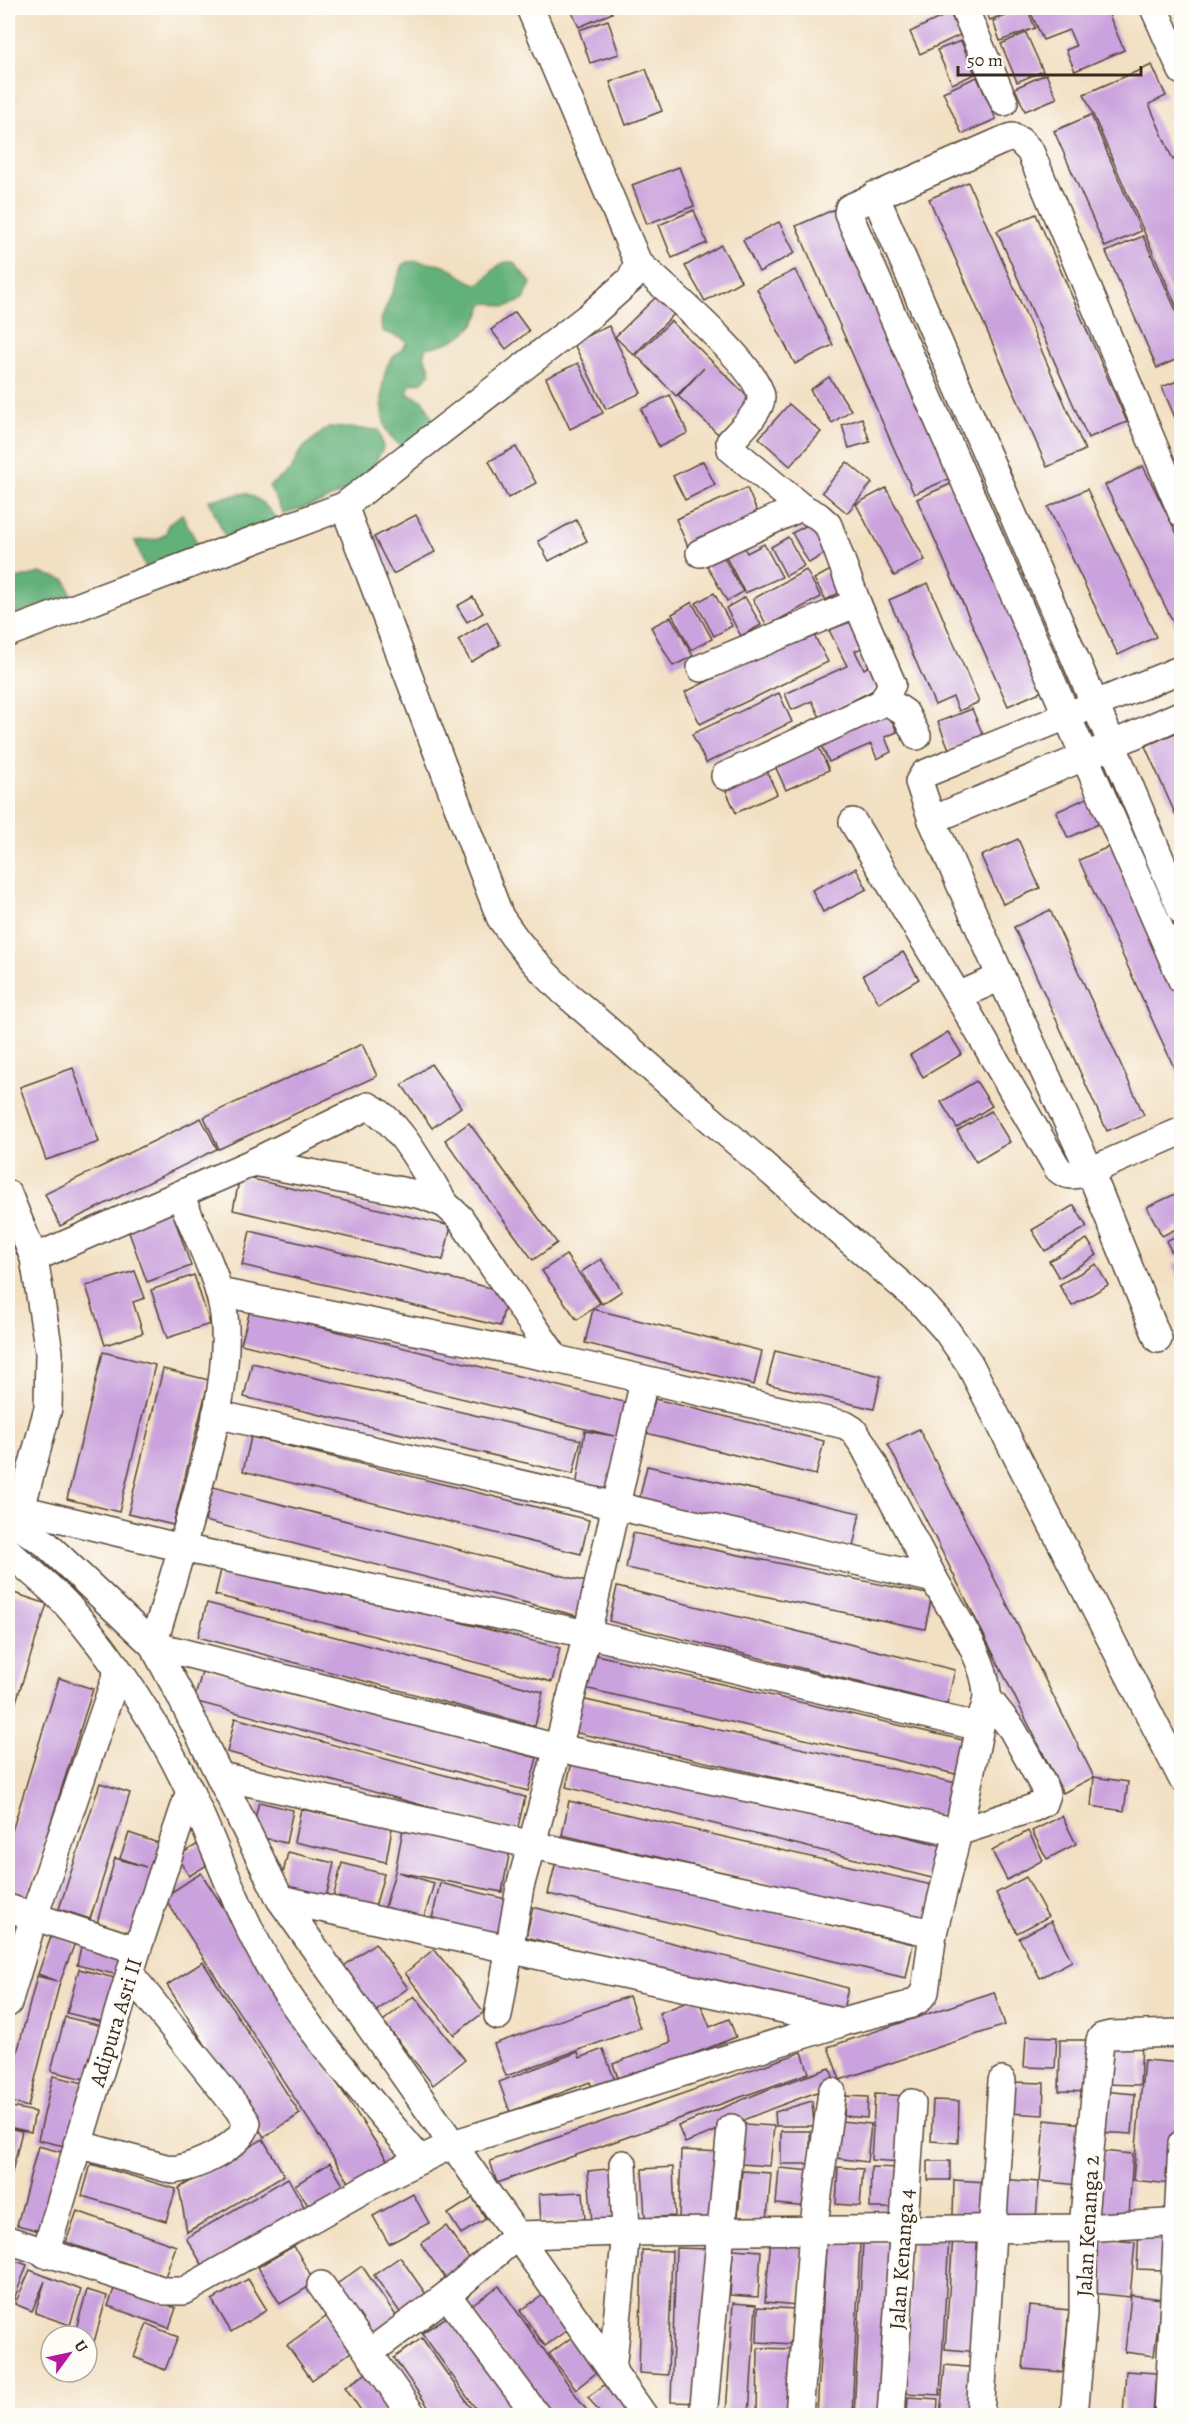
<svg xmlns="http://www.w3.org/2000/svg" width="1189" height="2423" font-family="Alegreya,serif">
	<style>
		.forest { fill: #63b17a; stroke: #4f6e4c; stroke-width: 1.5 }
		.building { fill: #caa2dd }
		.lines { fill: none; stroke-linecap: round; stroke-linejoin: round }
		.minor-casing { stroke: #564537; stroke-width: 30 }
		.minor { stroke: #fff; stroke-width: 27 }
		.labels { text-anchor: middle; stroke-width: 6; stroke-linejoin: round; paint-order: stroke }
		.street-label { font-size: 22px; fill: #3b2a1e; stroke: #fdfcf7 }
	</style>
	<rect width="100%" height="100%" fill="#fdfcf7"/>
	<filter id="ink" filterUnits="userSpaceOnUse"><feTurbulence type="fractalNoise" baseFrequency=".0167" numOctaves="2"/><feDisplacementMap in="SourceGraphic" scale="12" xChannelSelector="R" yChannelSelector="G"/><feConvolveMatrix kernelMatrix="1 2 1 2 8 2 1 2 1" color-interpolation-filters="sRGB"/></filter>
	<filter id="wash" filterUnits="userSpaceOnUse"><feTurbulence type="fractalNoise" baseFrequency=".008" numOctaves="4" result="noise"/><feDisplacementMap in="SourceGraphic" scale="24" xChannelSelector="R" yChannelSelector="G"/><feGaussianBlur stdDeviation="1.35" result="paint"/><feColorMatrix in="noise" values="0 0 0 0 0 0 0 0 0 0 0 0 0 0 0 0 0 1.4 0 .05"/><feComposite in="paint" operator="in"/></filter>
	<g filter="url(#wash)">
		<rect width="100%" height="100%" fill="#f2e0c3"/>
		<!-- forest -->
		<g class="forest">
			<path d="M418,261C428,264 438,263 447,267C458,272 466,282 478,284C491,278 495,260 513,262L531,283L524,300L505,307L491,303L483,304C477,331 452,345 425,348L424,357L429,365L430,373L422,382L410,384L407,393L424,401L433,420L421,439L401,447C396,442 389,435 386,429C380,412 381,380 388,364C392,356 402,351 407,343L403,339L382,331L381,320L403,265L408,262Z"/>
			<polygon points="329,427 379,430 383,448 372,468 349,489 322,502 284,514 269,486 291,471 298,455 307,444"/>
			<polygon points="246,493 262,502 278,520 227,541 209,500"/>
			<polygon points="182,514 201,551 147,571 135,541 158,539 166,534 168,525"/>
			<polygon points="40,573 66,580 71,595 8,617 8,581"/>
		</g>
		<g id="blocks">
			<!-- building -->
			<g class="building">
				<polygon points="570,8 610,8 612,13 579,27"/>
				<polygon points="984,8 1019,8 990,20"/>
				<polygon points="1027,8 1035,28 1000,41 993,21"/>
				<polygon points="1029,8 1106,8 1124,50 1075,71 1066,50 1076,46 1069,30 1043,40"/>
				<polygon points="950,13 960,35 920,54 910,32"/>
				<polygon points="608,20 619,54 590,63 579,30"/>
				<polygon points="1026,33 1043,71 1017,82 1001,44"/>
				<polygon points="961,41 975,74 952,84 937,50"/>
				<polygon points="1152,65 1166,96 1149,104 1173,160 1182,156 1182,319 1084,94"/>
				<polygon points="646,69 662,111 626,125 610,82"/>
				<polygon points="1046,74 1057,98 1025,111 1015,88"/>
				<polygon points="977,77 996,119 962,134 943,92"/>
				<polygon points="1091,115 1141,231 1105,247 1054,131"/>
				<polygon points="679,167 694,206 647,224 632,185"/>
				<polygon points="968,182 1085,450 1047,467 929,199"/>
				<polygon points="835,209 953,477 914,494 796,226"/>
				<polygon points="694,210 707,243 672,258 659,225"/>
				<polygon points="1036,214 1127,422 1088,438 997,231"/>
				<polygon points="779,222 795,253 759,272 743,240"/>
				<polygon points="1143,236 1182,324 1182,357 1157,368 1106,252"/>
				<polygon points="721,245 741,281 705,301 685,266"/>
				<polygon points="795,270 833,345 795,364 757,289"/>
				<polygon points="656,297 674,314 634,355 615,337"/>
				<polygon points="515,312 529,331 506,349 491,330"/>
				<polygon points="671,321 751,400 718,434 678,396 704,368 676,396 636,355"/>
				<polygon points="609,326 641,393 606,409 573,342"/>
				<polygon points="578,363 603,413 570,429 546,378"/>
				<polygon points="829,377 851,410 832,423 810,390"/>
				<polygon points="1182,379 1182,432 1181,432 1162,387"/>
				<polygon points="670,395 688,433 659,447 641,409"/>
				<polygon points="789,404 821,432 790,466 759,438"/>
				<polygon points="862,418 870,442 849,448 842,425"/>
				<polygon points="516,447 536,483 508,498 489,461"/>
				<polygon points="703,461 715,485 685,500 673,476"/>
				<polygon points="847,462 872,483 847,513 822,492"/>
				<polygon points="1143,466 1182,544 1182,630 1178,632 1105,485"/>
				<polygon points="955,482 1047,689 1008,706 917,499"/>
				<polygon points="747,488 759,516 688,547 676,519"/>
				<polygon points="886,488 925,560 894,576 856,504"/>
				<polygon points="1087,489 1156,637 1118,655 1048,507"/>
				<polygon points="416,515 435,552 393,574 374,537"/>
				<polygon points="576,520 587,541 549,561 538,541"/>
				<polygon points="813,522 829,551 809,563 792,533"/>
				<polygon points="788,537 804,566 786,576 771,547"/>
				<polygon points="764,544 782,577 745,593 726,557 744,547 747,553"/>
				<polygon points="722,554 743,592 727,601 705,562"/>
				<polygon points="836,567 848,588 826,600 814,579"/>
				<polygon points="806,570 821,597 767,626 753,599"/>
				<polygon points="928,583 979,702 959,711 953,697 935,705 889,600"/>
				<polygon points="714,593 732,626 714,636 696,603"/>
				<polygon points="473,597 483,613 467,622 457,606"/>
				<polygon points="745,597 761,625 741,636 726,608"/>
				<polygon points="692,602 712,639 691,650 672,614"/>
				<polygon points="671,617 693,656 673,666 651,627"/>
				<polygon points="858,619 870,644 855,651 864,669 873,664 882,684 873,689 874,690 820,717 812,701 792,710 785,694 847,666 829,630"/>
				<polygon points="487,622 500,645 471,662 458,640"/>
				<polygon points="812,631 828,662 700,724 685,692"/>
				<polygon points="779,693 792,722 706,763 692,734"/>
				<polygon points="886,707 897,732 885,737 891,752 877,759 871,744 829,762 818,738"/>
				<polygon points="972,709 983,735 949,749 938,722"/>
				<polygon points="1182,730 1182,829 1145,746"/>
				<polygon points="814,737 829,770 786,790 771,757"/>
				<polygon points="764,765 777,794 736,813 723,784"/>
				<polygon points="1093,795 1105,821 1068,838 1056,812"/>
				<polygon points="1018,839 1040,888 1003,904 981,856"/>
				<polygon points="1115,844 1182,988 1182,1085 1079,860"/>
				<polygon points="856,868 867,889 823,912 812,890"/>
				<polygon points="1050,910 1144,1115 1107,1131 1014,927"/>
				<polygon points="903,952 919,979 879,1003 863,975"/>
				<polygon points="948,1032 962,1054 923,1077 910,1055"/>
				<polygon points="362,1044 377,1076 219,1149 204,1117"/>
				<polygon points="431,1064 461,1107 432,1128 402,1085"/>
				<polygon points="73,1068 99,1142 46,1160 20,1087"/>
				<polygon points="976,1081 992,1106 957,1128 941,1102"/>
				<polygon points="991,1111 1010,1142 976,1162 957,1131"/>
				<polygon points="201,1118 217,1149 60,1226 45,1194"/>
				<polygon points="469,1123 557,1243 533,1260 445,1140"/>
				<polygon points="240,1176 451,1226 443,1260 233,1210"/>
				<polygon points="1182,1191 1182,1226 1162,1236 1147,1207"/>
				<polygon points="1074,1205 1087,1227 1045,1251 1032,1230"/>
				<polygon points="171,1208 191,1266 147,1282 126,1224"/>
				<polygon points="250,1231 508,1292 500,1326 242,1265"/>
				<polygon points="1182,1233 1182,1255 1175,1258 1166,1241"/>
				<polygon points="1087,1239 1097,1255 1059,1278 1049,1261"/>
				<polygon points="566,1255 600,1303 577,1320 542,1271"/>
				<polygon points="601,1259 622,1291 602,1304 581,1272"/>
				<polygon points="1182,1260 1182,1285 1172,1265"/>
				<polygon points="1096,1264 1108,1285 1072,1306 1059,1285"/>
				<polygon points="135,1271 145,1298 133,1302 143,1333 105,1345 86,1286"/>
				<polygon points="194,1275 210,1324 167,1338 151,1290"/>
				<polygon points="593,1309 762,1351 754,1385 585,1343"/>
				<polygon points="250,1310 628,1403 611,1493 576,1487 585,1431 614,1436 241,1344"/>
				<polygon points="775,1351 881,1376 874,1409 767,1384"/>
				<polygon points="103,1352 155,1365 119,1512 67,1499"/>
				<polygon points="252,1363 581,1440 573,1474 244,1397"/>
				<polygon points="163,1369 209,1380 173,1525 128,1514"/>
				<polygon points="655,1399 824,1441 816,1475 646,1433"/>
				<polygon points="919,1429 1094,1777 1063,1793 888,1444"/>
				<polygon points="251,1437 589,1520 581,1554 243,1471"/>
				<polygon points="647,1466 860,1513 853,1547 639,1500"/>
				<polygon points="213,1487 591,1583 582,1617 205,1521"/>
				<polygon points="633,1533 932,1595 925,1629 626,1568"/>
				<polygon points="223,1561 560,1648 552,1682 215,1595"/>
				<polygon points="617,1587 955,1670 947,1704 609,1621"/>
				<polygon points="14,1593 47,1604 8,1727 8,1614"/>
				<polygon points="207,1603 543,1692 535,1726 198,1637"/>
				<polygon points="588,1653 967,1741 960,1775 580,1687"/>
				<polygon points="203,1668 537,1758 528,1791 194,1701"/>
				<polygon points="59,1678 93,1689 26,1901 8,1895 8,1844"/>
				<polygon points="581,1699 961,1784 953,1818 573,1732"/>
				<polygon points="235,1718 525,1797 517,1831 227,1752"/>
				<polygon points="574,1754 952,1848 944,1881 566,1787"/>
				<polygon points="1094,1777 1128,1782 1124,1811 1091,1806"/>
				<polygon points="100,1783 130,1793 90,1919 59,1909"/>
				<polygon points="569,1801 936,1886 930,1917 900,1913 562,1835"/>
				<polygon points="259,1802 293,1810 286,1843 251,1835"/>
				<polygon points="301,1809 392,1828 386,1862 294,1842"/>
				<polygon points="1062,1816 1076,1844 1047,1859 1032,1831"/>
				<polygon points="403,1829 510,1850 502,1892 398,1872 434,1883 422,1925 383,1914 395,1872"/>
				<polygon points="1028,1831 1043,1860 1007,1880 992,1851"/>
				<polygon points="129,1833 164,1845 138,1935 97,1923 115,1858 146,1867 120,1858"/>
				<polygon points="200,1843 212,1862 189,1876 177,1856"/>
				<polygon points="288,1852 334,1863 325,1902 279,1891"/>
				<polygon points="556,1861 913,1944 906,1978 548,1894"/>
				<polygon points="342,1863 384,1874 375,1908 333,1898"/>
				<polygon points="201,1873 393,2169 356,2193 164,1897"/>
				<polygon points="1026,1877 1048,1917 1017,1933 996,1893"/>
				<polygon points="440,1883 514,1901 504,1946 430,1928"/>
				<polygon points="533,1907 848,1988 841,2018 526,1937"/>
				<polygon points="1051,1921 1072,1961 1040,1978 1019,1938"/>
				<polygon points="8,1922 22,1926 8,1969"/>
				<polygon points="52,1934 75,1943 60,1982 28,2107 8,2101 8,2088 37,1976 57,1981 38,1974"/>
				<polygon points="82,1942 132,1954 126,1977 77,1965"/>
				<polygon points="375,1943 408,1988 372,2014 340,1969"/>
				<polygon points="434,1949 484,2012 454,2035 405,1973"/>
				<polygon points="203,1962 300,2114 264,2137 167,1985"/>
				<polygon points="79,1969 123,1980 111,2024 67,2013"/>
				<polygon points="994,1992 1005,2025 840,2080 828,2047"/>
				<polygon points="414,1996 465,2060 433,2085 383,2021"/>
				<polygon points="629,1996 640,2028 506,2076 494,2044"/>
				<polygon points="698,1998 710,2027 729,2019 736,2037 620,2083 613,2064 671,2042 659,2013"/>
				<polygon points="65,2017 106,2027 93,2081 51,2071"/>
				<polygon points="1026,2036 1057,2037 1055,2068 1024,2067"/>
				<polygon points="1060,2040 1095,2040 1094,2092 1059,2091"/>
				<polygon points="1103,2041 1142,2043 1140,2085 1102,2084"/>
				<polygon points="603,2049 617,2086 595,2095 590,2082 510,2112 499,2082 578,2052 580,2058"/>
				<polygon points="802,2052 809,2073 497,2183 490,2161"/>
				<polygon points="1144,2060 1182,2063 1171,2184 1133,2180"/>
				<polygon points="830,2068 836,2085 776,2107 685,2143 678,2126 769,2089"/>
				<polygon points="53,2076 88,2084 73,2148 38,2140"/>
				<polygon points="1010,2082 1044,2083 1043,2115 1009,2113"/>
				<polygon points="1102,2091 1135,2094 1132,2134 1098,2132"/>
				<polygon points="875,2094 907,2096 902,2162 871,2160"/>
				<polygon points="845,2096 868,2097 867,2118 844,2116"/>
				<polygon points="933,2100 959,2101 958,2143 931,2141"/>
				<polygon points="812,2101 814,2126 776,2126 775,2112"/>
				<polygon points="8,2106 35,2112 31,2132 8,2127"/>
				<polygon points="1045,2120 1084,2124 1078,2185 1040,2181"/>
				<polygon points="840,2121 871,2124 867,2162 836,2158"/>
				<polygon points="744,2124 774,2126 770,2166 741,2164"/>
				<polygon points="8,2128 22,2131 8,2189"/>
				<rect x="781" y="2131" width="29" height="33"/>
				<polygon points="263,2139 284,2175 187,2232 179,2188"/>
				<polygon points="38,2146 65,2153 44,2232 17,2225"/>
				<polygon points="681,2150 721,2152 719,2220 679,2219"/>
				<polygon points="1101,2151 1133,2154 1129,2215 1097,2213"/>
				<rect x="928" y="2161" width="22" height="19"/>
				<polygon points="330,2163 347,2192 313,2213 295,2185"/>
				<polygon points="91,2164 176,2189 166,2221 82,2196"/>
				<polygon points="673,2167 675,2216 645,2218 642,2169"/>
				<polygon points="838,2167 863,2169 860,2206 836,2204"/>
				<polygon points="871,2167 900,2168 900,2208 870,2208"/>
				<polygon points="617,2168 621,2220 592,2223 588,2171"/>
				<polygon points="779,2168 812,2171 809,2207 776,2204"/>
				<polygon points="742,2171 771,2173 767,2220 738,2217"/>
				<polygon points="288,2178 307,2212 206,2271 186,2238"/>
				<polygon points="1001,2179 1039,2182 1036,2219 997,2215"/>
				<polygon points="954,2180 986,2182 985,2216 953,2215"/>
				<polygon points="583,2192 585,2219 541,2222 539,2194"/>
				<polygon points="413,2194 429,2223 389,2244 373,2216"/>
				<polygon points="473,2198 486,2219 461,2234 448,2214"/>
				<polygon points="77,2211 176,2246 165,2277 66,2242"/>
				<polygon points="446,2226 473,2264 448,2282 421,2244"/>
				<polygon points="1139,2229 1164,2231 1162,2270 1137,2269"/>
				<polygon points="914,2235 949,2237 940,2395 905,2393"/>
				<polygon points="953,2236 988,2238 980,2352 945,2349"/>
				<polygon points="771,2238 802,2241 797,2305 765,2302"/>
				<polygon points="1097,2239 1135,2242 1130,2297 1093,2293"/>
				<polygon points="826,2242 860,2244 852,2415 817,2415"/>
				<polygon points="863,2242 897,2244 889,2415 854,2415"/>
				<polygon points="294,2246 315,2283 280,2304 258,2267"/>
				<polygon points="676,2248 708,2249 703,2403 671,2402"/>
				<polygon points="733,2249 761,2251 758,2297 730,2295"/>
				<polygon points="642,2250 672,2251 668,2375 639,2373"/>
				<polygon points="400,2257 430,2300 404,2318 374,2275"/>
				<polygon points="8,2258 27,2265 12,2305 8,2303"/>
				<polygon points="362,2266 397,2317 372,2335 337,2284"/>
				<polygon points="30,2270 81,2290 70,2325 35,2313 45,2281 32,2311 15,2304"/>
				<polygon points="248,2279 267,2310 231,2332 212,2300"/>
				<polygon points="115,2286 176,2308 169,2328 108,2306"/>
				<polygon points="499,2286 590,2415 547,2415 470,2306"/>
				<polygon points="87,2290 107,2296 94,2342 87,2340 87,2336 74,2336"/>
				<polygon points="546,2293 570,2328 545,2346 520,2311"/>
				<polygon points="1131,2295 1161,2299 1154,2356 1125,2352"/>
				<polygon points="733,2303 756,2305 749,2415 726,2415"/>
				<polygon points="1029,2306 1069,2310 1063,2372 1023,2369"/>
				<polygon points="758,2307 796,2309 794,2344 757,2342"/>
				<polygon points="330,2314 355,2349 312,2380 287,2345"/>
				<polygon points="451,2314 523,2415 480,2415 422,2333"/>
				<polygon points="147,2324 178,2337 165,2370 134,2357"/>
				<polygon points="575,2335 601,2369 576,2389 549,2354"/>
				<polygon points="422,2338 471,2408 477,2415 434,2415 420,2395 394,2358"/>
				<polygon points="758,2348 794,2349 793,2415 757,2415"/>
				<polygon points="945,2365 977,2368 972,2415 940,2415"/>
				<polygon points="373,2369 404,2415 364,2415 345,2387"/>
				<polygon points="1126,2371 1156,2373 1153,2415 1123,2415"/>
				<polygon points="614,2378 640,2415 601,2415 588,2397"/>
				<polygon points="908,2397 938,2399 937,2415 907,2415"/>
			</g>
		</g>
	</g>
	<g filter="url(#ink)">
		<use href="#blocks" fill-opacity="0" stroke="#564537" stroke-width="1.5"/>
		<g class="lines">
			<!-- minor casing -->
			<g class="minor-casing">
				<g id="minor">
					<polyline points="964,8 1004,102"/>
					<polyline points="1154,8 1182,71"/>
					<polyline points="875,195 1112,744 1182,911"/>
					<path d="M638,263C664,287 759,367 761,397C762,410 739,432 730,442L731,449L801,507L818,516L828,525L857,603L892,684L882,703L725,776"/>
					<path d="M344,506L500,917C519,946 539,969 564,992L921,1302L946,1330L969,1363L1182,1778"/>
					<polyline points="1182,513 1030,151 1020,141 1012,137 1001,141 849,208 848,213 1182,980"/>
					<polyline points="700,553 801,507"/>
					<polyline points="8,633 344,506 593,313 631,279 638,263 530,8"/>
					<polyline points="701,668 857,603"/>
					<polyline points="1182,669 924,774 919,782 932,820 1001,977 1090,1171 1182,1131"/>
					<polyline points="886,700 905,713 917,736"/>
					<polyline points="932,820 1084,757 1182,714"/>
					<path d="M853,822L958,996L1058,1169C1069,1179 1078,1174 1090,1171L1158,1339"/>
					<polyline points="958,996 1001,977"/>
					<polyline points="254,1162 422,1195 445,1204 460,1218 556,1359"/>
					<polyline points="8,1194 34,1258 49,1352 48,1408 16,1527"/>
					<path d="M34,1258L254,1162L368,1106C401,1122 425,1173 445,1204"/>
					<polyline points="219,1292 556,1359 845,1425 853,1430 864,1446 934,1579"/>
					<path d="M216,1414L934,1579C952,1612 986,1658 987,1695C987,1701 985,1707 983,1713"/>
					<path d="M21,1509L182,1548C200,1478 232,1386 224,1315C220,1281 194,1229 180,1195"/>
					<polyline points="17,1525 45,1543 153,1645 179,1693 280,1899 644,2416"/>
					<path d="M8,1551C27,1569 50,1586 68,1606C113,1656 162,1731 190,1792C218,1852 239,1917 274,1974C315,2040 370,2099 420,2160"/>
					<polyline points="220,1776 933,1933"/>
					<polyline points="280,1899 842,2022 909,2005 918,2000 925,1992 933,1933 958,1832 558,1748 153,1645 182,1548 587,1634 980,1727 958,1832 1033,1808 1043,1803 1046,1794 1043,1785 1012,1729 987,1697"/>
					<polyline points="8,1908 137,1950"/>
					<polyline points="8,2003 34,1916 118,1671"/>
					<polyline points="498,2016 520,1887 558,1748 587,1634 644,1381"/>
					<path d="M77,2144L173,2170C196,2167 241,2147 247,2123L238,2109L130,1974"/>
					<polyline points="518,2235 626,2232 1083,2228 1182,2222"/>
					<polyline points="8,2240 165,2291 184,2291 391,2174 453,2144 841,2023"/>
					<polyline points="45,2254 137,1950 190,1791"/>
					<polyline points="321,2285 413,2416"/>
					<polyline points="447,2295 537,2416"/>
					<polyline points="369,2353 447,2295 518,2235"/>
					<polyline points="612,2371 626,2232 623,2164"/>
					<polyline points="703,2416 731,2128"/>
					<polyline points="799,2416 813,2231 832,2092"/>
					<polyline points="891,2416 912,2103"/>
					<polyline points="980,2416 1002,2081"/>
					<polyline points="1074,2416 1083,2314 1083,2228 1100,2040 1102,2037 1110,2035 1182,2033"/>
					<polyline points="1168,2416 1182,2144"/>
				</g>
			</g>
			<!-- minor -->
			<use href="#minor" class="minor"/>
		</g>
	</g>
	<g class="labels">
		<!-- street labels -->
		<g class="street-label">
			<text transform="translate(115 2022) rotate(-73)" y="8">Adipura Asri II</text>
			<text transform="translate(1087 2226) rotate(-87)" y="8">Jalan Kenanga 2</text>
			<text transform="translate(901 2259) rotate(-86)" y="8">Jalan Kenanga 4</text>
		</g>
	</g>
	<!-- margin -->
	<rect width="1189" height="2423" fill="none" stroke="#fdfcf7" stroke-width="30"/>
	<!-- north arrow -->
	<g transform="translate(69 2354) rotate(57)"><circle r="28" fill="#fdfcf7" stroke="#afa8a0" stroke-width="1.5"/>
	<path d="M0-4.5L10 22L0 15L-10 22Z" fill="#b5179e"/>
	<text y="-9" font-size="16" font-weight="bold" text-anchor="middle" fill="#3b2a1e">U</text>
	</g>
	<!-- scale -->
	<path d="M958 66v9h183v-9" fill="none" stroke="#3b2a1e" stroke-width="3"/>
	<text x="967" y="66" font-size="18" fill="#3b2a1e" stroke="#fdfcf7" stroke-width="4.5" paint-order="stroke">50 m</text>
</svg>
